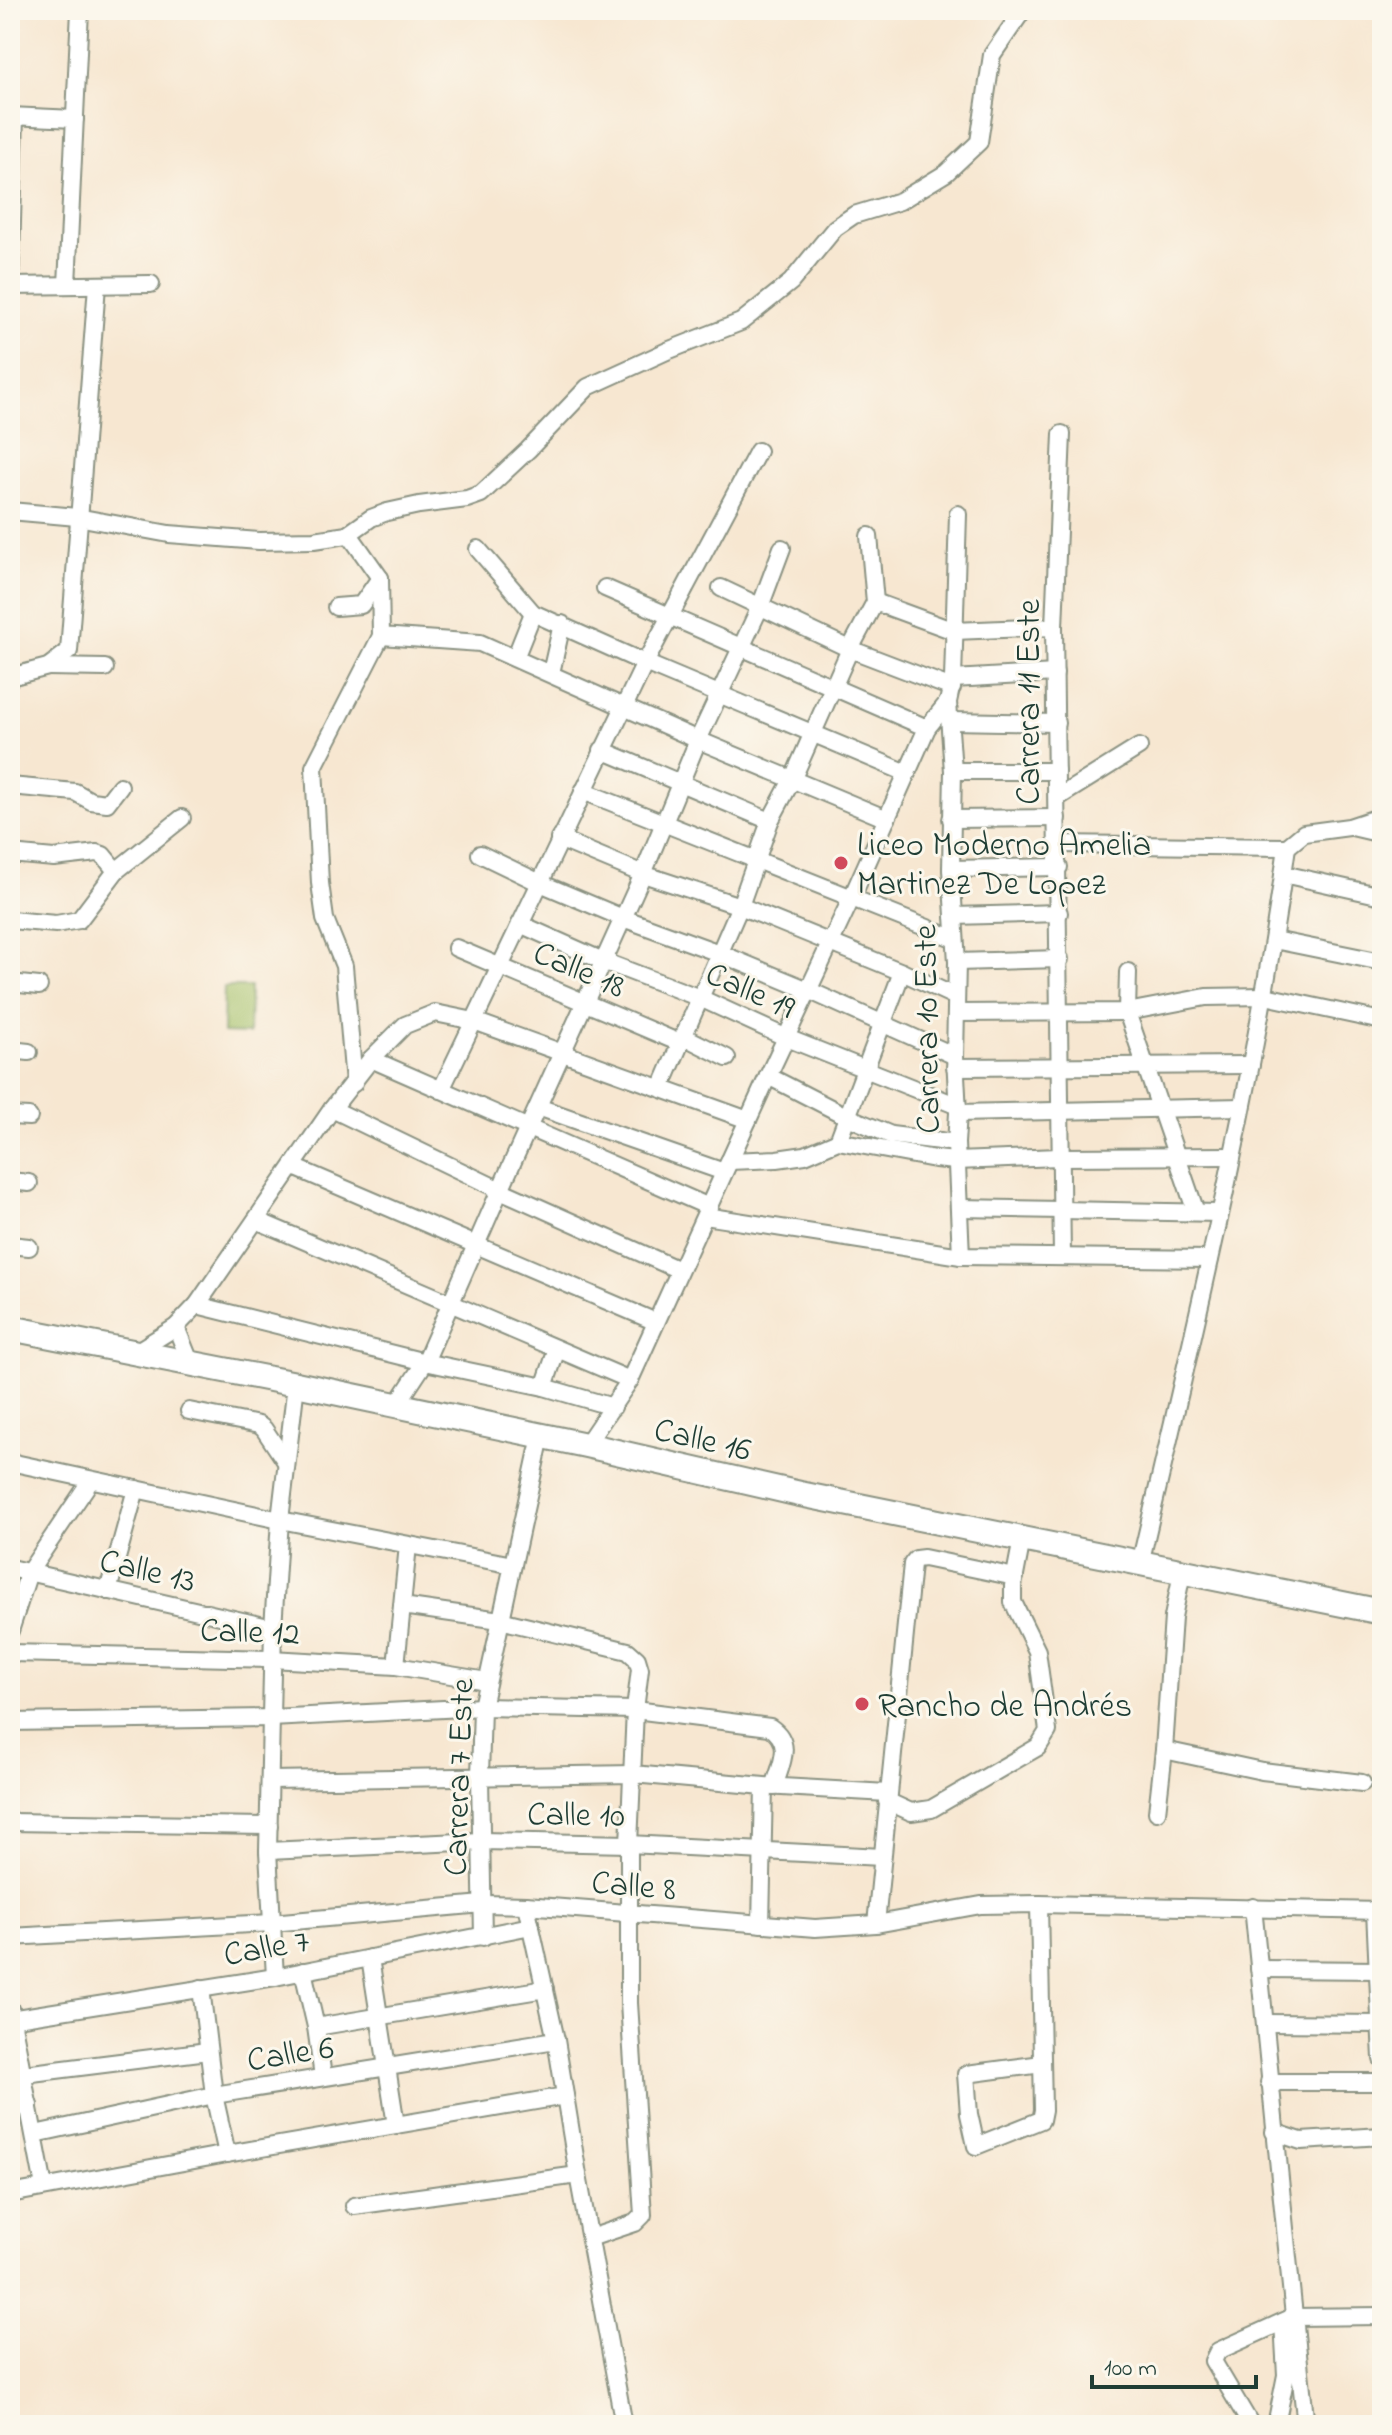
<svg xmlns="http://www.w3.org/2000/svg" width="1392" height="2435" font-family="'Indie Flower',sans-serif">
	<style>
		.green { fill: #a4c067; stroke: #627e4e; stroke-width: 2 }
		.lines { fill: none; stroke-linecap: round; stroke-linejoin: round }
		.minor-casing { stroke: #8b9282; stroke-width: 20 }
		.highway-casing { stroke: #8b9282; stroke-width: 28 }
		.minor { stroke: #fff; stroke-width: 16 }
		.highway { stroke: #fff; stroke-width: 24 }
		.poi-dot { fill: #d1495b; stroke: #fbf7ec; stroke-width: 3 }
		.labels { text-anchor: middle; stroke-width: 6; stroke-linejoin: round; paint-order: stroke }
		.street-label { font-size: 34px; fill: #1f3d34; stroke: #fbf7ec }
		.poi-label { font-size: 34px; fill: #1f3d34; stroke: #fbf7ec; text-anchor: start }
	</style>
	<rect width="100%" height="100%" fill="#fbf7ec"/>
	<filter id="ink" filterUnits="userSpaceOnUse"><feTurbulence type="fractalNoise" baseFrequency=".0125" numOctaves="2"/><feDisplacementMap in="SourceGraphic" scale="16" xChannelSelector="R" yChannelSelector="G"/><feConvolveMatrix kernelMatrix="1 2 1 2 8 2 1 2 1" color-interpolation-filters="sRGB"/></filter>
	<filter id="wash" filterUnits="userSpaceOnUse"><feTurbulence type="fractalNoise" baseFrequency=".006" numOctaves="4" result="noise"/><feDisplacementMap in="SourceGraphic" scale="32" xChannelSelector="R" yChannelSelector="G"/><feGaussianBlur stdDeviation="1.8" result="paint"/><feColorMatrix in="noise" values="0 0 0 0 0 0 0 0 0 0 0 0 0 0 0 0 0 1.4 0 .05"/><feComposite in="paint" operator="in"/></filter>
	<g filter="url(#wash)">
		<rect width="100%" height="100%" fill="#f7e7d1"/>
		<!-- green -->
		<polygon class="green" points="224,987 250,987 249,1034 223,1033"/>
	</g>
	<g filter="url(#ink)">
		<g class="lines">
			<!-- minor casing -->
			<g class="minor-casing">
				<g id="minor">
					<polyline points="10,116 75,119"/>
					<polyline points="67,285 80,10"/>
					<polyline points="10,286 151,284"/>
					<polyline points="10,291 15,116"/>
					<polyline points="10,511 77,517 169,534 259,541 314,540 347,535 371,518 387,512 419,505 467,499 481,494 528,450 588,387 667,351 741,322 791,282 835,228 854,215 900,201 946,173 979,142 992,55 1023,10"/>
					<polyline points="958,514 953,679 948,702 953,771 951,869 957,962 955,1056 958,1113 956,1143 961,1256"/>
					<polyline points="349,534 380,578 381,636 480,643 698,740 887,819"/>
					<polyline points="478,549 533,613 645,663 907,773"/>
					<polyline points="605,588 927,728"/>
					<polyline points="721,588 850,649 952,688"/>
					<polyline points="875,602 954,631 1054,627"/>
					<polyline points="336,607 361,605 380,578"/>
					<polyline points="515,658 533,613"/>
					<polyline points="48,667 105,668"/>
					<polyline points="551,673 562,624"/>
					<polyline points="10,677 48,667 69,651 97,285"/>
					<polyline points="953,679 1055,673"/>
					<polyline points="951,721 1056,723"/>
					<polyline points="602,750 770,821"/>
					<polyline points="953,771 1056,771"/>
					<polyline points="10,786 75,792 91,801 107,803 120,786"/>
					<polyline points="583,791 955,939"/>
					<polyline points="1057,798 1139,747"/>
					<polyline points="951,819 1057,818"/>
					<polyline points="1352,827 1382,834"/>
					<polyline points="559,839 643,874 740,906 902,972 956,997"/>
					<polyline points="1058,844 1287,847 1304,833 1349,827 1382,816"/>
					<polyline points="10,854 54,858 97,853 103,855 116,871"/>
					<polyline points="480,854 540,883 623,918 719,953 808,990 955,1056"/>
					<polyline points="951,869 1059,867"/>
					<polyline points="1283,874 1382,896"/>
					<polyline points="954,916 1059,913"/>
					<polyline points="10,920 56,924 79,920 116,871 182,818"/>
					<polyline points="520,924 603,961 700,998 787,1038 958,1106"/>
					<polyline points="1274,940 1382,962"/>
					<polyline points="456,948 680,1043"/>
					<polyline points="957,962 1060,959"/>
					<polyline points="1128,972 1127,1012 1196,1212"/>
					<polyline points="10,983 39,986"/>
					<polyline points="957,1013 1127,1012 1206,997 1265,996 1382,1021"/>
					<polyline points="683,1036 727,1058"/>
					<polyline points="10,1050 29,1052"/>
					<polyline points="371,1059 709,1207"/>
					<polyline points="955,1067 1251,1065"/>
					<polyline points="768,1076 848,1117 891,1135 956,1143"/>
					<polyline points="354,1083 344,966 325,919 320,883 314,767 381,636"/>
					<polyline points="661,1088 740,906 770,821 793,778 850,649 875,602 869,536"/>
					<polyline points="441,1090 645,663 758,451"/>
					<polyline points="538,1107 724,1172"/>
					<polyline points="332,1109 500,1190 679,1270"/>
					<polyline points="958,1113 1242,1107"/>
					<polyline points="10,1116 29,1117"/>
					<polyline points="838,1141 902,972"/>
					<polyline points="729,1161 777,1159 805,1155 838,1141 935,1159 956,1161 1059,1157 1232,1156"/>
					<polyline points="294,1167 656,1322"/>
					<polyline points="10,1181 29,1183"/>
					<polyline points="960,1208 1220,1213"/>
					<polyline points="705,1216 961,1256 1210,1259"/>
					<polyline points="256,1220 630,1380"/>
					<polyline points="10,1245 29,1247"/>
					<polyline points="1062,1257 1054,627 1062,434"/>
					<polyline points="197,1305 425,1362 544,1387 613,1407"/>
					<polyline points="176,1327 191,1364"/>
					<polyline points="134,1353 176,1327 197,1305 332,1109 371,1059 405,1025 435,1013 474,1021 748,1120"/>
					<polyline points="544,1387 557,1349"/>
					<polyline points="396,1406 425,1362 500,1190 643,874 698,740 760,607 782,548"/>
					<polyline points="189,1411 259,1425 264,1429 286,1462"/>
					<polyline points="586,1445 630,1380 768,1076 852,897 927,728 948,702"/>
					<polyline points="10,1462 280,1520 513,1565"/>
					<path d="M1140,1564C1195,1326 1254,1089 1287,847"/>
					<polyline points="10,1568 273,1628"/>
					<polyline points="108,1591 136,1489"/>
					<polyline points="402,1606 500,1620 628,1651 637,1659 640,1669 635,1710 629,1844 629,2003 643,2215 635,2223 590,2238"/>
					<polyline points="10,1631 29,1572 91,1480"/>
					<polyline points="10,1653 271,1659 396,1666 487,1681"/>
					<polyline points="396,1666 408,1545"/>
					<path d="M10,1722L271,1718L482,1707L635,1710L770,1727C794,1743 781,1764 774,1787"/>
					<polyline points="1164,1750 1262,1771 1362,1783"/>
					<polyline points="270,1780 633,1774 764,1786 888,1793"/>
					<polyline points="887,1801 911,1812 931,1809 1038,1747 1048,1731 1037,1651 1013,1602 1013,1586 1022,1539"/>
					<polyline points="1157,1812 1164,1750 1173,1617 1182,1573"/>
					<polyline points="10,1822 269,1826"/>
					<polyline points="268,1851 481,1841 629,1844 882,1857"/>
					<polyline points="1039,1904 1043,2110 1041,2120 976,2146 969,2114 966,2074 1042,2064"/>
					<polyline points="526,1905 556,2040 578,2175 624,2425"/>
					<path d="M1253,1907C1271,2080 1286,2253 1306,2425"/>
					<polyline points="1375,1911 1382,2059"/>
					<polyline points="761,1924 764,1786"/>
					<polyline points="876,1924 912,1564 916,1559 924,1558 1015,1577"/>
					<polyline points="10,1937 271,1923 483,1904 526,1905 815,1928 876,1924 981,1905 1039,1904 1382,1911"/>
					<polyline points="483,1937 480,1777 482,1707 541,1436"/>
					<polyline points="370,1958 396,2125"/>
					<polyline points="1259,1969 1382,1970"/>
					<polyline points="303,1971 316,2027 545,1989"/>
					<polyline points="275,1977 268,1851 273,1628 280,1520 296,1384"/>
					<polyline points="201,1988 214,2095 227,2154"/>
					<polyline points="10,2009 44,2187"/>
					<polyline points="10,2019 275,1977 531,1926"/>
					<polyline points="1265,2023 1382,2024"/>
					<polyline points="316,2027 323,2077"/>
					<polyline points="24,2074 208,2051"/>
					<polyline points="1269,2082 1382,2082"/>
					<polyline points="10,2109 29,2105"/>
					<polyline points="1274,2132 1301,2141 1382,2136"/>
					<polyline points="35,2134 214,2095 556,2040"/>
					<polyline points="10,2194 227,2154 565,2096"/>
					<polyline points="354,2206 578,2175"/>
					<polyline points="1251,2425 1213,2361 1218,2351 1293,2317 1382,2316"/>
					<polyline points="1276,2425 1286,2375 1283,2322"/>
				</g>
			</g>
			<!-- highway casing -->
			<g class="highway-casing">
				<polyline id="highway" points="10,1328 296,1384 586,1445 800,1494 1382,1612"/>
			</g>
			<!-- minor -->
			<use href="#minor" class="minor"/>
			<!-- highway -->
			<use href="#highway" class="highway"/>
		</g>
	</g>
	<!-- markers -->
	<g class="poi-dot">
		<circle cx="841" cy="863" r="8"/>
		<circle cx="862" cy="1704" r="8"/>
	</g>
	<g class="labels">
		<!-- street labels -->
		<g class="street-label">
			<text transform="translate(1027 702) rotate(-90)" y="12">Carrera 11 Este</text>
			<text transform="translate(580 968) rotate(23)" y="12">Calle 18</text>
			<text transform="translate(751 989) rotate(24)" y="12">Calle 19</text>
			<text transform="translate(925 1029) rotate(-91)" y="12">Carrera 10 Este</text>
			<text transform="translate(703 1438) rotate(13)" y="12">Calle 16</text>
			<text transform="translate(148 1569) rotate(13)" y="12">Calle 13</text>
			<text transform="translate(250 1630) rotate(2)" y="12">Calle 12</text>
			<text transform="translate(457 1777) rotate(-88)" y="12">Carrera 7 Este</text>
			<text transform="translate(576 1813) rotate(1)" y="12">Calle 10</text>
			<text transform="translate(634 1884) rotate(5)" y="12">Calle 8</text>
			<text transform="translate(266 1946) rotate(-10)" y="12">Calle 7</text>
			<text transform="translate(290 2052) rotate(-9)" y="12">Calle 6</text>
		</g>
		<!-- poi labels -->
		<g class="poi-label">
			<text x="857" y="855">Liceo Moderno Amelia<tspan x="857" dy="39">Martinez De Lopez</tspan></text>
			<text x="878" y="1716">Rancho de Andrés</text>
		</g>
	</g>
	<!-- margin -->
	<rect width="1392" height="2435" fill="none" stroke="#fbf7ec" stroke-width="40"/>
	<!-- scale -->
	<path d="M1092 2375v12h164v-12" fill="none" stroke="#1f3d34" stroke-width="4"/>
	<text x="1104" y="2375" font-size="24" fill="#1f3d34" stroke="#fbf7ec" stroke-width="6" paint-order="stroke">100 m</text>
</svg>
